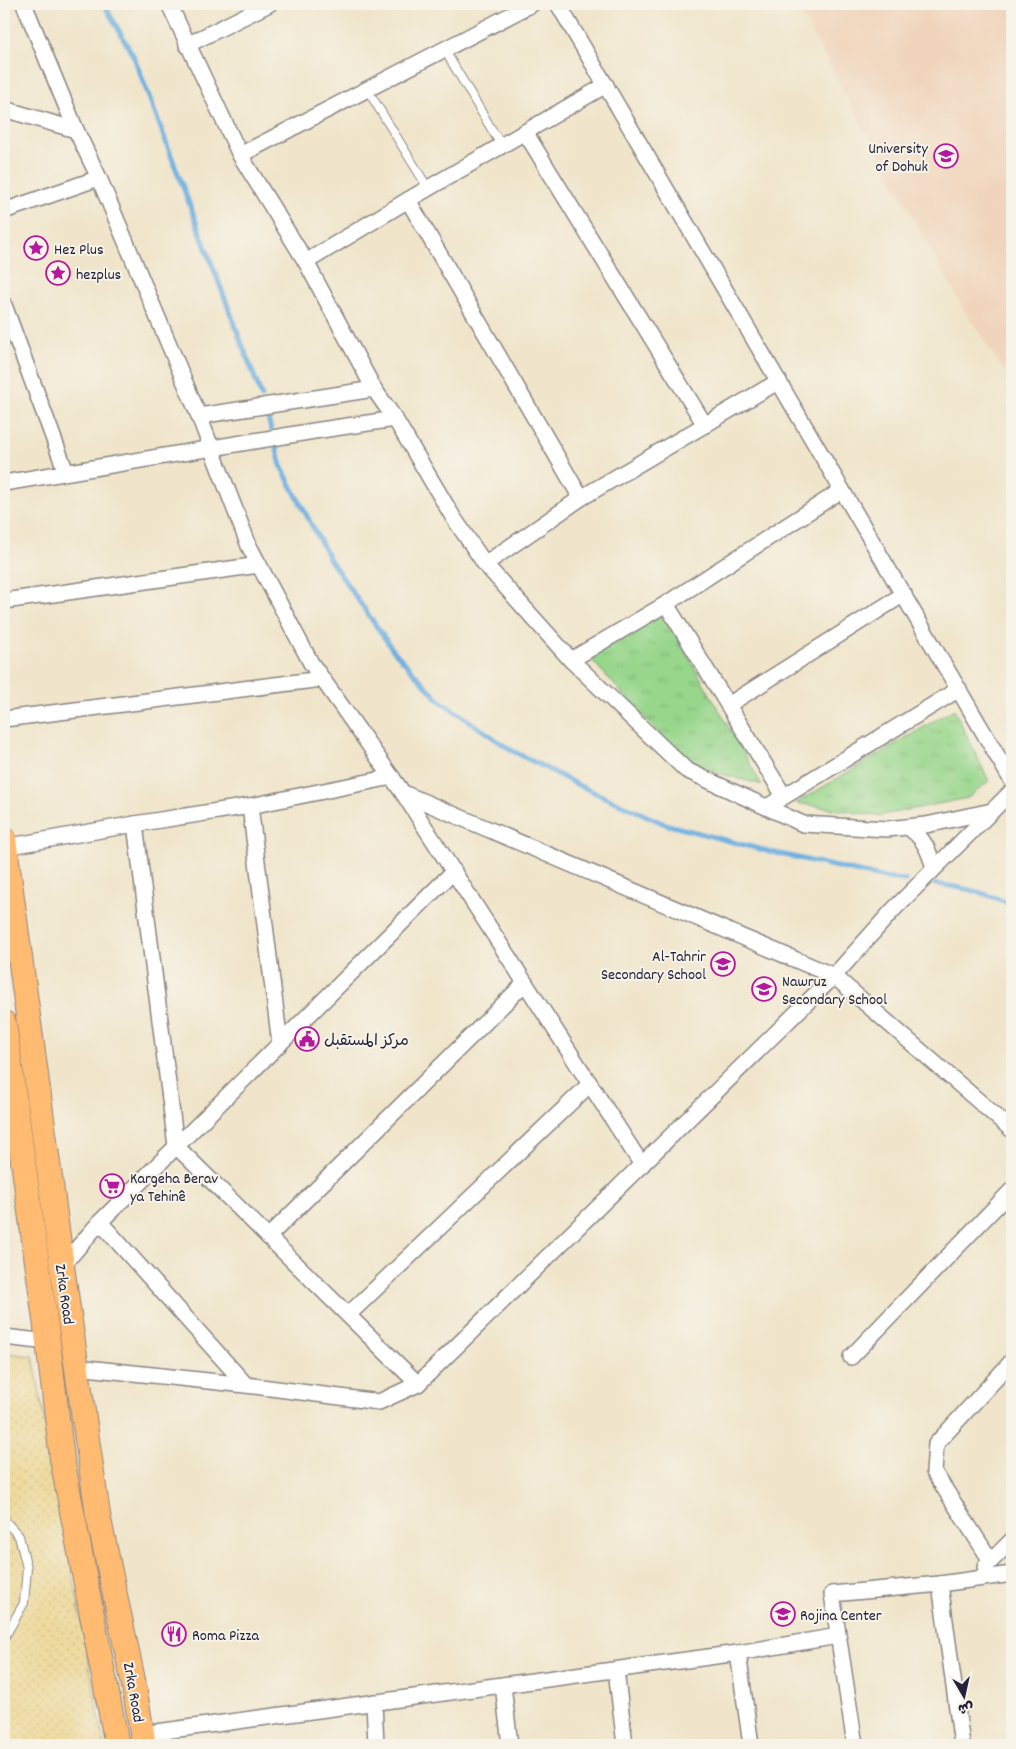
<svg xmlns="http://www.w3.org/2000/svg" width="1016" height="1749" font-family="Dekko,'Playpen Sans Arabic',sans-serif">
	<style>
		.built { fill: #f0d5bc }
		.grass { fill: url(#grass-tufts); stroke: #5c7c63 }
		.sand { fill: url(#sand-dots); stroke: #887e6c }
		.lines { fill: none; stroke-linecap: round; stroke-linejoin: round }
		.stream { stroke: #6dafe1; stroke-width: 5 }
		.service-casing { stroke: #898482; stroke-width: 10 }
		.minor-casing { stroke: #898482; stroke-width: 18 }
		.primary-casing { stroke: #898482; stroke-width: 26 }
		.service { stroke: #fff; stroke-width: 8 }
		.minor { stroke: #fff; stroke-width: 15 }
		.primary { stroke: #febb71; stroke-width: 24 }
		.labels { text-anchor: middle; stroke-width: 4; stroke-linejoin: round; paint-order: stroke }
		.poi-label { font-size: 16px; fill: #22223b; stroke: #f7f3e8; text-anchor: start }
		.street-label { font-size: 16px; fill: #22223b; stroke: #f7f3e8 }
	</style>
	<defs>
		<pattern id="grass-tufts" width="24" height="20" patternUnits="userSpaceOnUse" patternTransform="scale(1.25)"><rect width="24" height="20" fill="#97d68b"/><path d="M3 7l-1-3M5 7V3M7 7l1-3M15 17l-1-3M17 17v-4M19 17l1-3" fill="none" stroke="#82b779"/></pattern>
		<pattern id="sand-dots" width="8" height="8" patternUnits="userSpaceOnUse" patternTransform="scale(1.25)"><rect width="8" height="8" fill="#eeda9e"/><path d="M2 2h.1M6 6h.1" fill="none" stroke="#ccbb89" stroke-width="1.8" stroke-linecap="round"/></pattern>
	</defs>
	<rect width="100%" height="100%" fill="#f7f3e8"/>
	<filter id="ink" filterUnits="userSpaceOnUse"><feTurbulence type="fractalNoise" baseFrequency=".02" numOctaves="2"/><feDisplacementMap in="SourceGraphic" scale="10" xChannelSelector="R" yChannelSelector="G"/><feConvolveMatrix kernelMatrix="1 2 1 2 8 2 1 2 1" color-interpolation-filters="sRGB"/></filter>
	<filter id="wash" filterUnits="userSpaceOnUse"><feTurbulence type="fractalNoise" baseFrequency=".0096" numOctaves="4" result="noise"/><feDisplacementMap in="SourceGraphic" scale="20" xChannelSelector="R" yChannelSelector="G"/><feGaussianBlur stdDeviation="1.12" result="paint"/><feColorMatrix in="noise" values="0 0 0 0 0 0 0 0 0 0 0 0 0 0 0 0 0 1.4 0 .05"/><feComposite in="paint" operator="in"/></filter>
	<g filter="url(#wash)">
		<rect width="100%" height="100%" fill="#f0e5ca"/>
		<!-- built -->
		<polygon class="built" points="796,4 1012,4 1012,383 963,308"/>
		<!-- grass -->
		<g class="grass">
			<polygon points="664,614 762,785 688,765 588,656"/>
			<polygon points="954,709 989,781 968,798 878,816 796,803"/>
		</g>
		<!-- sand -->
		<polygon class="sand" points="4,1353 33,1356 104,1745 4,1745"/>
		<g class="lines">
			<!-- stream -->
			<g class="stream">
				<polyline points="104,4 134,57 262,397"/>
				<polyline points="267,414 271,430"/>
				<polyline points="276,446 281,466 330,560 393,650 439,700 511,750 578,785 665,824 763,850 885,878 905,880"/>
				<path d="M935,884C962,887 988,893 1012,905"/>
			</g>
		</g>
	</g>
	<g filter="url(#ink)">
		<g class="lines">
			<!-- service casing -->
			<g class="service-casing">
				<g id="service">
					<polyline points="444,49 501,145"/>
					<polyline points="367,89 428,188"/>
					<polyline points="4,1520 19,1536 27,1568 24,1603 4,1638"/>
				</g>
			</g>
			<!-- minor casing -->
			<g class="minor-casing">
				<g id="minor">
					<polyline points="24,4 76,130 99,178 199,416 249,546 311,663 403,793 642,1165"/>
					<polyline points="169,4 240,155 306,262 374,389 395,419 453,517 485,564 571,660 686,770 803,824 887,829 926,825 992,811"/>
					<polyline points="558,4 1012,781"/>
					<polyline points="187,45 269,4"/>
					<polyline points="4,109 76,130"/>
					<polyline points="525,132 705,425"/>
					<polyline points="240,155 532,4"/>
					<polyline points="408,200 581,498"/>
					<polyline points="4,211 99,178"/>
					<polyline points="306,262 408,200 606,85"/>
					<polyline points="4,305 66,472"/>
					<polyline points="199,416 374,389"/>
					<polyline points="4,483 314,431 395,419"/>
					<polyline points="485,564 581,498 779,381"/>
					<polyline points="4,601 259,565"/>
					<polyline points="666,604 784,796"/>
					<polyline points="571,660 666,604 842,490"/>
					<polyline points="728,705 904,594"/>
					<polyline points="4,719 322,679"/>
					<polyline points="403,793 834,976 1012,1130"/>
					<polyline points="250,806 280,1044"/>
					<polyline points="767,807 959,689"/>
					<polyline points="135,824 176,1146 418,1384"/>
					<path d="M909,828C924,838 929,851 934,868"/>
					<polyline points="5,847 135,824 250,806 392,777"/>
					<polyline points="100,1222 246,1385"/>
					<polyline points="268,1237 525,983"/>
					<polyline points="62,1266 100,1222 454,871"/>
					<polyline points="348,1315 590,1084"/>
					<polyline points="4,1337 48,1342"/>
					<polyline points="851,1357 1012,1190"/>
					<polyline points="77,1367 246,1385 379,1402 418,1384 834,976 893,910 1012,791"/>
					<polyline points="991,1561 934,1472 936,1444 1012,1361"/>
					<polyline points="985,1567 1012,1540"/>
					<polyline points="940,1584 962,1745"/>
					<polyline points="738,1653 838,1636"/>
					<polyline points="616,1670 625,1745"/>
					<polyline points="503,1685 510,1745"/>
					<polyline points="374,1702 376,1745"/>
					<polyline points="142,1734 738,1653 751,1745"/>
					<polyline points="855,1745 832,1594 940,1584 1012,1574"/>
				</g>
			</g>
			<!-- primary casing -->
			<g class="primary-casing">
				<g id="primary">
					<polyline points="4,839 62,1266 98,1515 133,1680 144,1745"/>
					<polyline points="4,1023 48,1342 62,1459 117,1745"/>
				</g>
			</g>
			<!-- service -->
			<use href="#service" class="service"/>
			<!-- minor -->
			<use href="#minor" class="minor"/>
			<!-- primary -->
			<use href="#primary" class="primary"/>
		</g>
	</g>
	<!-- icons -->
	<defs>
		<g id="university-ring" transform="scale(1.25)"><circle r="9.5" fill="#f7f3e8" stroke="#b5179e" stroke-width="1.5"/><path d="M0-5L7-2L0 1L-7-2ZM-4 1L0 2.5L4 1V4Q0 6-4 4Z" fill="#b5179e"/></g>
		<g id="sight-ring" transform="scale(1.25)"><circle r="9.5" fill="#f7f3e8" stroke="#b5179e" stroke-width="1.5"/><path d="M0-6L1.8-2.2L6-1.7L2.9 1.2L3.7 5.4L0 3.3L-3.7 5.4L-2.9 1.2L-6-1.7L-1.8-2.2Z" fill="#b5179e"/></g>
		<g id="school-ring" transform="scale(1.25)"><circle r="9.5" fill="#f7f3e8" stroke="#b5179e" stroke-width="1.5"/><path d="M0-5L7-2L0 1L-7-2ZM-4 1L0 2.5L4 1V4Q0 6-4 4Z" fill="#b5179e"/></g>
		<g id="civic-ring" transform="scale(1.25)"><circle r="9.5" fill="#f7f3e8" stroke="#b5179e" stroke-width="1.5"/><path d="M-.6-6.5H3V-4.5H.6V-3L4-1V1h2V6H-6V1h2V-1L-.6-3ZM-1.2 2.5V6h2.4V2.5Z" fill="#b5179e"/></g>
		<g id="supermarket-ring" transform="scale(1.25)"><circle r="9.5" fill="#f7f3e8" stroke="#b5179e" stroke-width="1.5"/><path d="M-6-5.5h2.5l.6 2H6L4.5 2H-2.5L-4.4-4H-6ZM-1.5 3.2a1.3 1.3 0 1 0 .1 0ZM3 3.2a1.3 1.3 0 1 0 .1 0Z" fill="#b5179e"/></g>
		<g id="restaurant-ring" transform="scale(1.25)"><circle r="9.5" fill="#f7f3e8" stroke="#b5179e" stroke-width="1.5"/><path d="M-5-6h1v4h1v-4h1v4h1v-4h1v5L-1.5 .5V6h-2V.5L-5-1ZM5-6V6H3V1.5H1.5Q1.5-4 5-6Z" fill="#b5179e"/></g>
	</defs>
	<g fill-rule="evenodd">
		<use href="#university-ring" x="946" y="156"/>
		<use href="#sight-ring" x="36" y="248"/>
		<use href="#sight-ring" x="58" y="273"/>
		<use href="#school-ring" x="723" y="964"/>
		<use href="#school-ring" x="764" y="989"/>
		<use href="#civic-ring" x="307" y="1039"/>
		<use href="#supermarket-ring" x="112" y="1186"/>
		<use href="#school-ring" x="783" y="1614"/>
		<use href="#restaurant-ring" x="174" y="1634"/>
	</g>
	<g class="labels">
		<!-- poi labels -->
		<g class="poi-label">
			<text x="928" y="153" text-anchor="end">University<tspan x="928" dy="18">of Dohuk</tspan></text>
			<text x="54" y="254">Hez Plus</text>
			<text x="76" y="279">hezplus</text>
			<text x="706" y="961" text-anchor="end">Al-Tahrir<tspan x="706" dy="18">Secondary School</tspan></text>
			<text x="782" y="986">Nawruz<tspan x="782" dy="18">Secondary School</tspan></text>
			<text x="324" y="1045">مركز المستقبل</text>
			<text x="130" y="1183">Kargeha Berav<tspan x="130" dy="18">ya Tehinê</tspan></text>
			<text x="800" y="1620">Rojina Center</text>
			<text x="192" y="1640">Roma Pizza</text>
		</g>
		<!-- street labels -->
		<g class="street-label">
			<text transform="translate(66 1294) rotate(82)" y="6">Zrka Road</text>
			<text transform="translate(135 1692) rotate(80)" y="6">Zrka Road</text>
		</g>
	</g>
	<!-- margin -->
	<rect width="1016" height="1749" fill="none" stroke="#f7f3e8" stroke-width="20"/>
	<!-- north arrow -->
	<g transform="translate(964 1696) rotate(171)" stroke="#f7f3e8" stroke-width="4" paint-order="stroke">
	<path d="M0-4L9 19L0 12L-9 19Z" fill="#22223b"/>
	<text y="-8" font-size="14" font-weight="bold" text-anchor="middle" fill="#22223b">ش</text>
	</g>
</svg>
